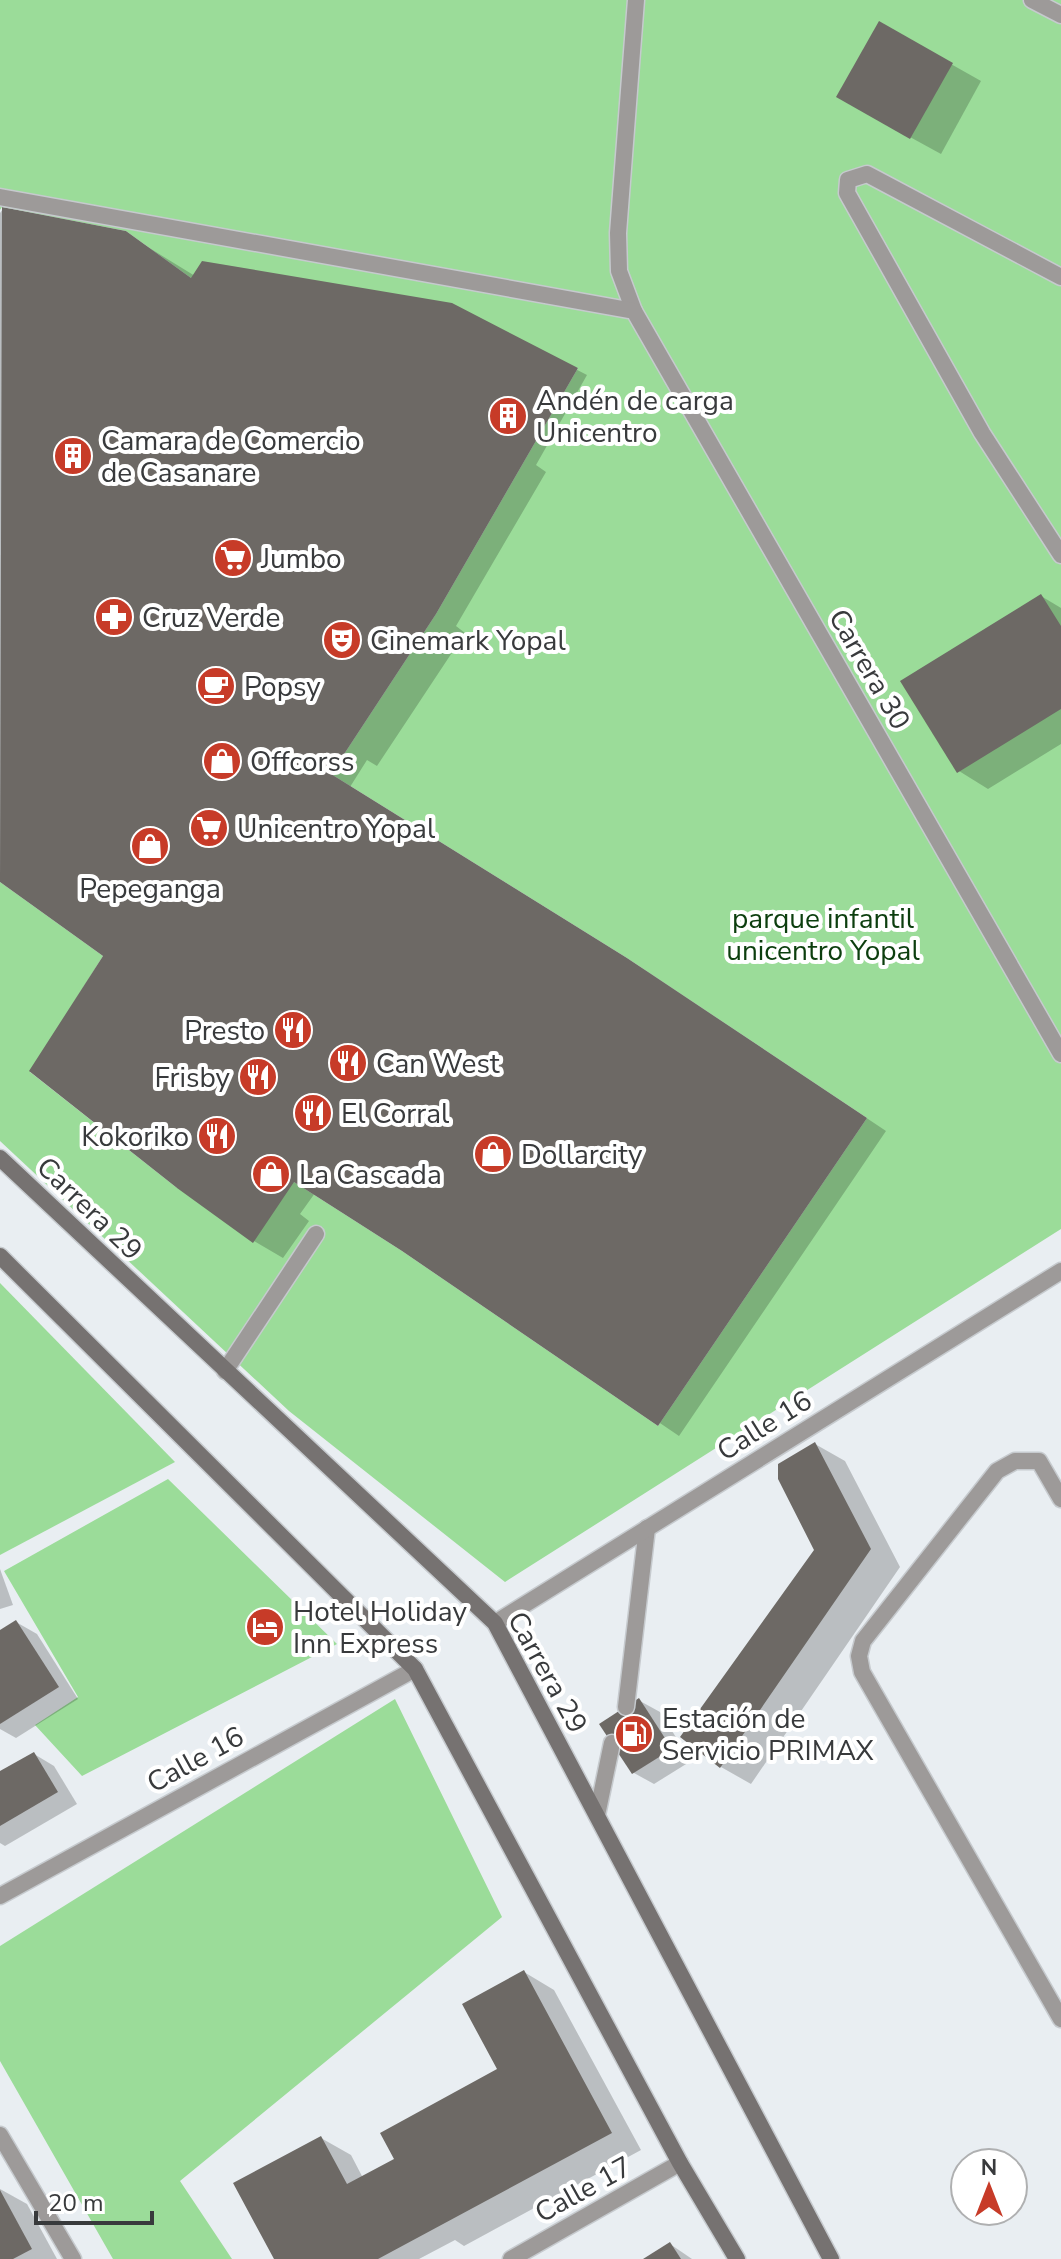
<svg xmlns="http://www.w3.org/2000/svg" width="1061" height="2259" font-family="'Nunito Sans',sans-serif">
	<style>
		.green { fill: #9bdc99 }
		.shadow { fill: #0003 }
		.building { fill: #6d6965 }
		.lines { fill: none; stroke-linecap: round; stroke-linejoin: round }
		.service-casing { stroke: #c6cace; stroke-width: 19 }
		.minor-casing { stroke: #c6cace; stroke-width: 19 }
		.secondary-casing { stroke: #c6cace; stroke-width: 19 }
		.service { stroke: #9d9a99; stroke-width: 16 }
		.minor { stroke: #9d9a99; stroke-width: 16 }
		.secondary { stroke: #767271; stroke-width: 16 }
		.labels { text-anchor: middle; stroke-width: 8; stroke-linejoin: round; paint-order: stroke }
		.poi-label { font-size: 28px; fill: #383a3c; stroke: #fff; text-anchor: start }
		.street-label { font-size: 28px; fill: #383a3c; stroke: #fff }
		.park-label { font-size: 28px; fill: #0c3e0e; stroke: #fff }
	</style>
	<rect width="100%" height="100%" fill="#e9eef2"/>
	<!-- green -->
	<g class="green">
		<polygon points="0,0 1061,0 1061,1229 505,1582 289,1411 0,1141 0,882 103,956 30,1072 177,1188 294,1182 402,1251 658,1426 867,1118 627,958 331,774 436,614 578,368 191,278 126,231 2,207 0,210"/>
		<polygon points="0,1283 175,1462 0,1555"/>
		<polygon points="168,1479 337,1644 82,1776 35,1725 78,1697 4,1571"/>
		<polygon points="395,1699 502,1917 180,2181 232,2259 113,2259 0,2061 0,1946"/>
	</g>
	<!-- shadow -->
	<g class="shadow">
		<polygon points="880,24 981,81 941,154 868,114"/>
		<polygon points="3,209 125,233 195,276 451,305 587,375 536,465 546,472 456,626 465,633 377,766 367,760 350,787 648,972 886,1131 679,1436 404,1249 315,1193 300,1214 309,1221 283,1258 254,1241 106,955 0,879 0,213"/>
		<polygon points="1041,596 1061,608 1061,744 988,789 959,771"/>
		<polygon points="815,1444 845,1461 900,1567 751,1784 721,1767 682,1736 816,1550"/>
		<polygon points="0,1569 13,1605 0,1609"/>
		<polygon points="16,1622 37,1634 78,1699 16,1738 0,1729 0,1632"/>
		<polygon points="640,1701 660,1712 691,1761 654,1784 634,1773"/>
		<polygon points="34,1754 54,1766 77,1804 5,1846 0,1843 0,1773"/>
		<polygon points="524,1972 554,1990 641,2150 464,2246 455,2240 419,2259 277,2259 321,2138 351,2155 363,2178 394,2161 500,2070"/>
		<polygon points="0,2189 27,2204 57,2259 0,2259"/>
		<polygon points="670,2244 692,2259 647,2259"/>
	</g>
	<!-- building -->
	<g class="building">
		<polygon points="879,21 953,63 910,139 836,97"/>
		<polygon points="2,207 126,231 191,278 202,261 452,303 578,368 436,614 331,774 627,958 867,1118 658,1426 402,1251 294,1182 253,1243 177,1188 29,1071 103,956 0,882"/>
		<polygon points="1041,594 1061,626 1061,709 957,773 900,681"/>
		<polygon points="815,1442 871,1549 720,1768 680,1737 814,1550 778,1479 778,1464"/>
		<polygon points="16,1620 59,1687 0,1724 0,1630"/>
		<polygon points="639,1698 672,1749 632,1774 599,1724"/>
		<polygon points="34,1752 58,1792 0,1826 0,1771"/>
		<polygon points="524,1970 612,2133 378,2259 274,2259 233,2183 321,2136 347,2184 394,2159 380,2133 497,2069 462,2004"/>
		<polygon points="0,2190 32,2249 13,2259 0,2259"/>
		<polygon points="670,2242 681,2259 643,2259"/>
	</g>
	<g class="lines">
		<!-- service casing -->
		<g class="service-casing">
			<g id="service">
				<polyline points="1032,0 1061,15"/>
				<polyline points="634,311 619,271 618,233 636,0"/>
				<polyline points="225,1371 316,1234"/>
				<polyline points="626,1707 647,1528"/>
				<polyline points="597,1815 612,1743"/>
			</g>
		</g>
		<!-- minor casing -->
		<g class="minor-casing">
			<g id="minor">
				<polyline points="0,197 634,311 1061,1054"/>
				<polyline points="1061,277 867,174 848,180 847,193 982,433 1061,555"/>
				<polyline points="1061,1499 1039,1461 1015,1461 997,1471 863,1641 859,1656 862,1672 1061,2019"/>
				<polyline points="495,1623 1061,1271"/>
				<polyline points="0,1896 415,1669"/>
				<polyline points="0,2135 73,2259"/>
				<polyline points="511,2259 680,2163"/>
			</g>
		</g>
		<!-- secondary casing -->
		<g class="secondary-casing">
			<g id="secondary">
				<polyline points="0,1158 495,1623 831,2259"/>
				<polyline points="0,1256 415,1669 680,2163 737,2259"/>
			</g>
		</g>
		<!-- service -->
		<use href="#service" class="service"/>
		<!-- minor -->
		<use href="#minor" class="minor"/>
		<!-- secondary -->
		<use href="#secondary" class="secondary"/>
	</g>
	<!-- icons -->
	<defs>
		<g id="building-disc" transform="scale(2)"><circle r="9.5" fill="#c73b28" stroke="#fff"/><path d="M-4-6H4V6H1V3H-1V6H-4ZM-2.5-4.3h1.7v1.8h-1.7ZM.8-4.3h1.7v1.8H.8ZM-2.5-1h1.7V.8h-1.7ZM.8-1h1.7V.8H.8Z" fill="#fff"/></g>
		<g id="supermarket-disc" transform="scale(2)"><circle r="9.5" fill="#c73b28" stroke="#fff"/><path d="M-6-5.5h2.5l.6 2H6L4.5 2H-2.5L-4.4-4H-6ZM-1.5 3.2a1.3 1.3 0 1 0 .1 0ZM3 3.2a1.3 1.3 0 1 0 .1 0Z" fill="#fff"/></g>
		<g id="pharmacy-disc" transform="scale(2)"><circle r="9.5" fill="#c73b28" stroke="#fff"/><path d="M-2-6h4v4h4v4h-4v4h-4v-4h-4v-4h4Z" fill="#fff"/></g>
		<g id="theatre-disc" transform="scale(2)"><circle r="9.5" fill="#c73b28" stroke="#fff"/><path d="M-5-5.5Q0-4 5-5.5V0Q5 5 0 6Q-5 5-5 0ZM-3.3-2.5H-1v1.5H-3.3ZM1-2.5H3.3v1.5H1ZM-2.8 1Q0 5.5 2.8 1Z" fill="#fff"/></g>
		<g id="cafe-disc" transform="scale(2)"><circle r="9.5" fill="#c73b28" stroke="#fff"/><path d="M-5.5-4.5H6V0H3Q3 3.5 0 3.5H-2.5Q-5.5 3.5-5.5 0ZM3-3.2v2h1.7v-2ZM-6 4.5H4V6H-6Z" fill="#fff"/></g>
		<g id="shop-disc" transform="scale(2)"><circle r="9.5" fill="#c73b28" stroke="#fff"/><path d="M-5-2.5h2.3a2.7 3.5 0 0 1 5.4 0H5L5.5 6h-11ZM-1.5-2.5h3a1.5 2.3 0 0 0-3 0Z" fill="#fff"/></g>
		<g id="restaurant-disc" transform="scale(2)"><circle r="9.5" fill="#c73b28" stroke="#fff"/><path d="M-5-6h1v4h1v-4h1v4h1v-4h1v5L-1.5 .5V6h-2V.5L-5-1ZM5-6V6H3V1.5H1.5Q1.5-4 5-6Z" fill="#fff"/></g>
		<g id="hotel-disc" transform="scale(2)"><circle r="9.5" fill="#c73b28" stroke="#fff"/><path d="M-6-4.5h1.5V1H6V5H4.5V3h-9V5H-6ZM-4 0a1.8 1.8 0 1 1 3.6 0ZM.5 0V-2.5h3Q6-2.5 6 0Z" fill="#fff"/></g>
		<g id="fuel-disc" transform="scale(2)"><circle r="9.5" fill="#c73b28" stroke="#fff"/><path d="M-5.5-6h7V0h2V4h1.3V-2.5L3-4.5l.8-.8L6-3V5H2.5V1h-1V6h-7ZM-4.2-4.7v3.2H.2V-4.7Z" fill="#fff"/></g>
	</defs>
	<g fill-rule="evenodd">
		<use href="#building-disc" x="508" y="416"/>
		<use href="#building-disc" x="73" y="456"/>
		<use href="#supermarket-disc" x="233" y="558"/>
		<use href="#pharmacy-disc" x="114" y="617"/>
		<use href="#theatre-disc" x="342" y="640"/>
		<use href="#cafe-disc" x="216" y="686"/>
		<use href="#shop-disc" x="222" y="761"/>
		<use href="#supermarket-disc" x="209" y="828"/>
		<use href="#shop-disc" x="150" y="846"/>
		<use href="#restaurant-disc" x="293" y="1030"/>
		<use href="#restaurant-disc" x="348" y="1063"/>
		<use href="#restaurant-disc" x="258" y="1077"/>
		<use href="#restaurant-disc" x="313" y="1113"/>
		<use href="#restaurant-disc" x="217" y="1136"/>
		<use href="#shop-disc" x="493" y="1154"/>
		<use href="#shop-disc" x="271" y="1174"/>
		<use href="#hotel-disc" x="265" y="1627"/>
		<use href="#fuel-disc" x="634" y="1734"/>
	</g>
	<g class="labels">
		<!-- poi labels -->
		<g class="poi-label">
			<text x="536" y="410">Andén de carga<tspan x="536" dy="32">Unicentro</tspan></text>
			<text x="101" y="450">Camara de Comercio<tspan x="101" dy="32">de Casanare</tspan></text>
			<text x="261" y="568">Jumbo</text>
			<text x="142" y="627">Cruz Verde</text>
			<text x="370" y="650">Cinemark Yopal</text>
			<text x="244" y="696">Popsy</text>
			<text x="250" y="771">Offcorss</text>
			<text x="237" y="838">Unicentro Yopal</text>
			<text x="150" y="898" text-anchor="middle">Pepeganga</text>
			<text x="265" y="1040" text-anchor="end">Presto</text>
			<text x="376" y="1073">Can West</text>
			<text x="230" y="1087" text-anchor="end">Frisby</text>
			<text x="341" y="1123">El Corral</text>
			<text x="189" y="1146" text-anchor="end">Kokoriko</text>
			<text x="521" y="1164">Dollarcity</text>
			<text x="299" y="1184">La Cascada</text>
			<text x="293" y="1621">Hotel Holiday<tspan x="293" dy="32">Inn Express</tspan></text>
			<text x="662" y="1728">Estación de<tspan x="662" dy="32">Servicio PRIMAX</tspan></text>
		</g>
		<!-- street labels -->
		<g class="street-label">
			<text transform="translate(870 669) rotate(60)" y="10">Carrera 30</text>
			<text transform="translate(90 1208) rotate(44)" y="10">Carrera 29</text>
			<text transform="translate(764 1425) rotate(-32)" y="10">Calle 16</text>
			<text transform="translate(548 1672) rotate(61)" y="10">Carrera 29</text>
			<text transform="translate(195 1759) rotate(-29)" y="10">Calle 16</text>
			<text transform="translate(583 2189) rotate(-29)" y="10">Calle 17</text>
		</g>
		<!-- park labels -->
		<g class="park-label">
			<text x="823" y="928">parque infantil<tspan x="823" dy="32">unicentro Yopal</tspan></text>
		</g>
	</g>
	<!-- north arrow -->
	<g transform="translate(989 2187)"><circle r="38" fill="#ffffff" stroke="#afb0b1" stroke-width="2"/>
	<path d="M0-6L14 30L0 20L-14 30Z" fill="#c73b28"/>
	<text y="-12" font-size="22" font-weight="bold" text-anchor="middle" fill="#383a3c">N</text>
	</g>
	<!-- scale -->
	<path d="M36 2211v12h116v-12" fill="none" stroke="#383a3c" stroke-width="4"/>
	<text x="48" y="2211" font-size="24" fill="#383a3c" stroke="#ffffff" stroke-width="6" paint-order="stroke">20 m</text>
</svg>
